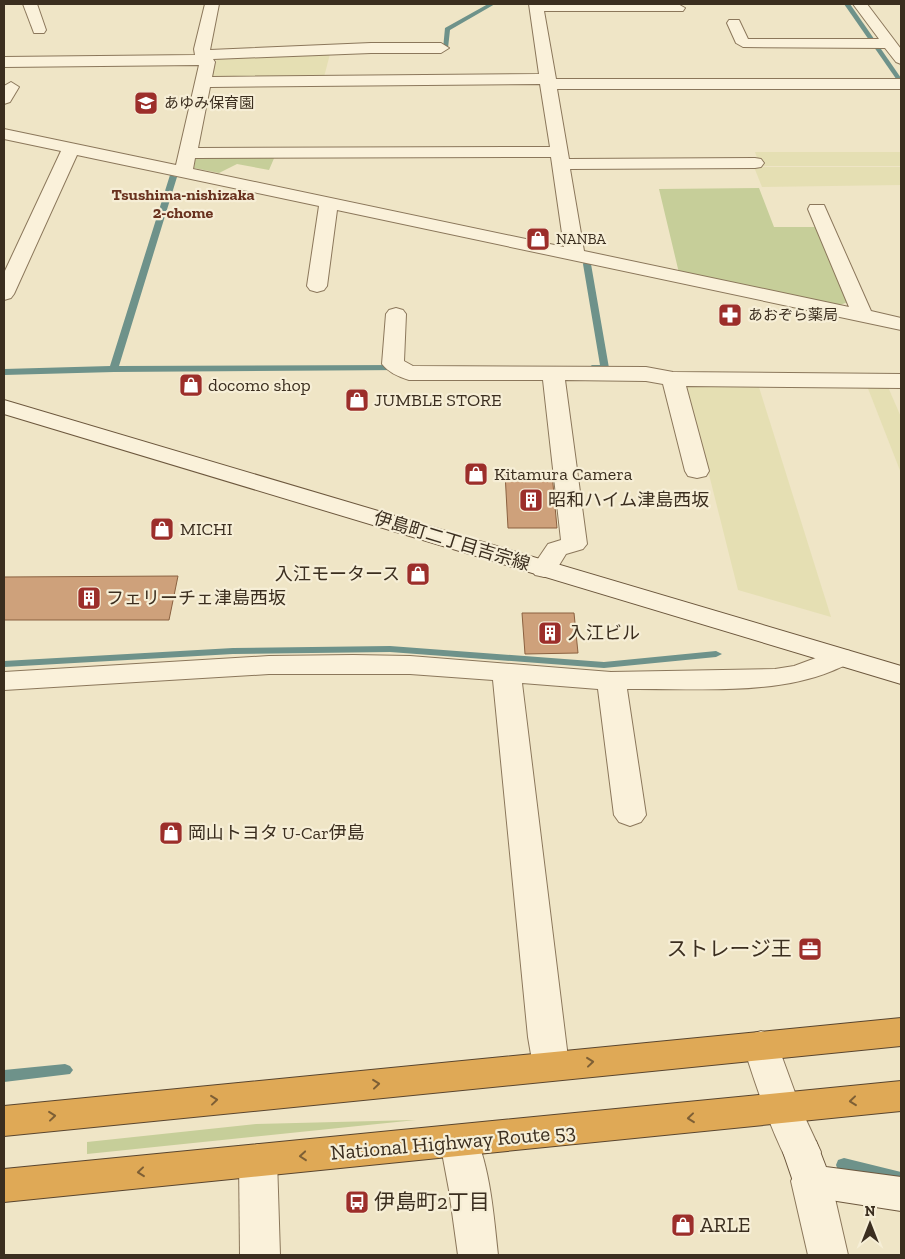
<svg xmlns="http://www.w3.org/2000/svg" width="905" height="1259" font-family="'Zilla Slab','Noto Sans JP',serif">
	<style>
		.farmland { fill: #e5dfb3 }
		.green { fill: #c6ce99 }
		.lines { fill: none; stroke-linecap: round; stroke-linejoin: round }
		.stream { fill: #6e928a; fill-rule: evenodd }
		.building { fill: #cea17b; stroke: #8b6140 }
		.street-casing { stroke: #8b775b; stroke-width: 2 }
		.secondary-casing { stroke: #6d583e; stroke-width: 2 }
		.highway-casing { stroke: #59452f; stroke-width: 2 }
		.street { fill: #faf1da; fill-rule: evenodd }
		.secondary { fill: #faf1da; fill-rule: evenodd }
		.highway { fill: #dfa956; fill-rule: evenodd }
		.oneway { stroke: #7d5f35 }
		.labels { text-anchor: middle; stroke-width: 4.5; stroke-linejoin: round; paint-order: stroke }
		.far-poi-label { font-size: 15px; fill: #3b2e1f; stroke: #f6eed6; text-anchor: start }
		.far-neighbourhood-label { font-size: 16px; font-weight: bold; fill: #69311e; stroke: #f6eed6 }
		.poi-label { font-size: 18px; fill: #3b2e1f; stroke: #f6eed6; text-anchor: start }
		.street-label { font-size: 18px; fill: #3b2e1f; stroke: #f6eed6 }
		.near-poi-label { font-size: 21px; fill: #3b2e1f; stroke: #f6eed6; text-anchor: start }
		.near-street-label { font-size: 21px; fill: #3b2e1f; stroke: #f6eed6 }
	</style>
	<rect width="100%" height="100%" fill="#efe5c6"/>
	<!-- farmland -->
	<g class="farmland">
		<polygon points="330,54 324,77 212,77 217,58"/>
		<polygon points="755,152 901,152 901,166 760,166"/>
		<polygon points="754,167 901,167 901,185 762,187"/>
		<polygon points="686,383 758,384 831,617 738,590"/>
		<polygon points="867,386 888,387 901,417 901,473"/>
	</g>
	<!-- green -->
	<g class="green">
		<polygon points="196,156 275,156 269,170 237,164 219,173 194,168"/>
		<polygon points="759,188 774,227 817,227 848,302 837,306 679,273 659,189"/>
		<polygon points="416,1120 87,1154 87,1142 256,1124"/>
	</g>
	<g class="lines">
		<!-- stream -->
		<g class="stream">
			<polygon points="488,4 495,4 450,30 448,48 443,49 445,28"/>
			<polygon points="844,4 850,4 901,78 901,84 899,83"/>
			<polygon points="170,175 177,177 119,366 401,365 405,368 404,370 114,372 4,375 4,369 110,366"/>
			<path d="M584,262L591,264L609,368C605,372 592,372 588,368L592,365H600L583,264Z"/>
			<polygon points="390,646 604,662 716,651 722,654 716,657 604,668 390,652 233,654 4,667 4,661 233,648"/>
			<polygon points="65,1064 70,1066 73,1070 70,1074 4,1082 4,1070"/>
			<polygon points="844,1158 901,1172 901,1186 838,1170 836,1165 838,1160"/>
		</g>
	</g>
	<!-- building -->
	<g class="building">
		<polygon points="505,473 552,473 557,528 508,528"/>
		<polygon points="178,576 169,620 4,620 4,577"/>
		<polygon points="522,613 574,613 578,653 525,654"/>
	</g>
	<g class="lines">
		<!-- street casing -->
		<g class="street-casing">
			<g id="street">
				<polygon points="23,4 37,4 46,30 44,33 34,33"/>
				<path d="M205,4H219L210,50L371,43H441L449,48L441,53H371L213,59L215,62L212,77L539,74L529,4H678L685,8L683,11H544L556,79H901V89H557L569,159L755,158L761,159L764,163L761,167L755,168L570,169L584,251L849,307L808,209L810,205H824L871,311L901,318V330L337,210L327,286L324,290L317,292L310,290L307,286L319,206L77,155L14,294L11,298L4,300V273L61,151L4,139V129L176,165L199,65L4,67V57L195,55L194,49ZM540,84L550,147L198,148L210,87ZM551,157L564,247L193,169L195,158Z"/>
				<polygon points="853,4 867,4 901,49 901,64 896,62 885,48 743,47 736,43 727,23 729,20 739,20 748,39 879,39"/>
				<polygon points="11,82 19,87 10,102 4,104 4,86"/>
				<path d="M396,308L403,310L406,314L404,361L413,366L646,367L673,372L901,374V388L686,386L709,471L706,476L697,478L688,476L685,471L663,384L646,381L565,380L587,544L583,549L566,554L553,575L544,577L535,575L531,569L548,544L561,540L543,380H409C399,377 388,372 382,364L386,314L389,310Z"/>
				<path d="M840,649L850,651L854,657C849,665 841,667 832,671C771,696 693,688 627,689L646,815L641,822L630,826L619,822L614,815L598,689L522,683L569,1066L564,1076L551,1080L538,1076L533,1066L528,1037L493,680L410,674H269L4,690V672L269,656L353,655L410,656L611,672L775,669L794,666Z"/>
				<path d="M761,1031L774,1035L801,1109L821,1152L816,1163L812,1165L825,1169L831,1181L848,1255H808L791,1181L797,1169L802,1168L788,1163C769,1125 756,1086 743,1045L748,1035Z"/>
				<path d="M459,1126L473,1131C490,1164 494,1218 498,1255H458L449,1190L440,1142L445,1131Z"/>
				<polygon points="258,1144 272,1149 277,1160 280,1255 240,1255 239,1160 244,1149"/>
			</g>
		</g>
		<!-- secondary casing -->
		<g class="secondary-casing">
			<g id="secondary">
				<polygon points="4,400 901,666 901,684 4,414"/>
				<polygon points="802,1136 816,1141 826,1167 901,1177 901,1211 811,1197 797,1193 783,1152 788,1141"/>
			</g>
		</g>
		<!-- highway casing -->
		<g class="highway-casing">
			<g id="highway">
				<polygon points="901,1018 901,1046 4,1136 4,1106"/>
				<polygon points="901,1081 901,1111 4,1202 4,1169"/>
			</g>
		</g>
		<!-- street -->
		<use href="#street" class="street"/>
		<!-- secondary -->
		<use href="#secondary" class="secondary"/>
		<!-- highway -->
		<use href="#highway" class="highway"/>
	</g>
	<!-- one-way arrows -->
	<defs><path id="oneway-chevron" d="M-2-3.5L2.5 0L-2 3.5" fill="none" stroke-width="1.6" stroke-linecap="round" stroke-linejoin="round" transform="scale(1.25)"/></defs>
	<g class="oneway">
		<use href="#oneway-chevron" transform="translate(590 1062) rotate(-6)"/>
		<use href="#oneway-chevron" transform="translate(376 1084) rotate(-6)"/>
		<use href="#oneway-chevron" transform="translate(214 1100) rotate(-6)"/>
		<use href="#oneway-chevron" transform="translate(853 1101) rotate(174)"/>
		<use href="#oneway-chevron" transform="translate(52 1116) rotate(-6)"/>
		<use href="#oneway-chevron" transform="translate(691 1118) rotate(174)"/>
		<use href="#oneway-chevron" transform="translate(303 1156) rotate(175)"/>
		<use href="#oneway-chevron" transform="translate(141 1172) rotate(174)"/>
	</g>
	<!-- icons -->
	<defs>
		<g id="school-square" transform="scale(1.25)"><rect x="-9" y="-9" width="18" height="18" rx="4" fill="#9c2e2a" stroke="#f6eed6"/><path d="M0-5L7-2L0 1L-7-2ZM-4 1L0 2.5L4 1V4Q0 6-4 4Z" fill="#fff"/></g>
		<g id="shop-square" transform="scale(1.25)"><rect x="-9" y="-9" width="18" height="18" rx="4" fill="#9c2e2a" stroke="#f6eed6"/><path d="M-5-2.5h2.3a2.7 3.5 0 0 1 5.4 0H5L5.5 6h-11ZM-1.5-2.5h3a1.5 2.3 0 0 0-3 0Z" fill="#fff"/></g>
		<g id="pharmacy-square" transform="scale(1.25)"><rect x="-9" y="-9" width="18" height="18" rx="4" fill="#9c2e2a" stroke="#f6eed6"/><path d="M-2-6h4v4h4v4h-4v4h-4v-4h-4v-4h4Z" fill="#fff"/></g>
		<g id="building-square" transform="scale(1.25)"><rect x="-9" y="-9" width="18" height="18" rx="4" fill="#9c2e2a" stroke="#f6eed6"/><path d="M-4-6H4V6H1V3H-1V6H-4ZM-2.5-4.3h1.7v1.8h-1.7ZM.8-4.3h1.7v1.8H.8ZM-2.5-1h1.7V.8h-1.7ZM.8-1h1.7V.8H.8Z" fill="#fff"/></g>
		<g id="office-square" transform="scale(1.25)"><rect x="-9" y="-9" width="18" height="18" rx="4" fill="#9c2e2a" stroke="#f6eed6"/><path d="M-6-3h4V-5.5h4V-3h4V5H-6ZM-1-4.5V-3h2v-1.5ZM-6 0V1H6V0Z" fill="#fff"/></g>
		<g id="bus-square" transform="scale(1.25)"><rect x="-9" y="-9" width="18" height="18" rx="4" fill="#9c2e2a" stroke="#f6eed6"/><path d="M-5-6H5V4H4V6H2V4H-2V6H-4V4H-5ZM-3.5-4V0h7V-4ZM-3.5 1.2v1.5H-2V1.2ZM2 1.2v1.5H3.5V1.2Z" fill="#fff"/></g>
	</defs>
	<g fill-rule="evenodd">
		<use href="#school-square" x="146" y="103"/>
		<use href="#shop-square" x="538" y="239"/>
		<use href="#pharmacy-square" x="730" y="315"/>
		<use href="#shop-square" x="191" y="385"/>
		<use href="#shop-square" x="357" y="400"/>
		<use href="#shop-square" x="476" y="474"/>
		<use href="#building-square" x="531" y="500"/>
		<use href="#shop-square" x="162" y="529"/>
		<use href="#shop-square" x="418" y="574"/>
		<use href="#building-square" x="89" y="598"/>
		<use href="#building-square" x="550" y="633"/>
		<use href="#shop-square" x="171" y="833"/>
		<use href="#office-square" x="810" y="949"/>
		<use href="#bus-square" x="357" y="1202"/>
		<use href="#shop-square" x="683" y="1225"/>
	</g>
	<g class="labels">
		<!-- far-poi labels -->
		<g class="far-poi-label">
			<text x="164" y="108">あゆみ保育園</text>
			<text x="556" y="244">NANBA</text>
			<text x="748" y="320">あおぞら薬局</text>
		</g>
		<!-- far-neighbourhood labels -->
		<g class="far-neighbourhood-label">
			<text x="183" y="200">Tsushima-nishizaka<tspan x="183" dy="18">2-chome</tspan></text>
		</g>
		<!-- poi labels -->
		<g class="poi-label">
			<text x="208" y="391">docomo shop</text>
			<text x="374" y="406">JUMBLE STORE</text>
			<text x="494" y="480">Kitamura Camera</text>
			<text x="548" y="506">昭和ハイム津島西坂</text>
			<text x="180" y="535">MICHI</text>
			<text x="400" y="580" text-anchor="end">入江モータース</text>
			<text x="106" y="604">フェリーチェ津島西坂</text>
			<text x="568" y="639">入江ビル</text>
			<text x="188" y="839">岡山トヨタ U-Car伊島</text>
		</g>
		<!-- street labels -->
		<g class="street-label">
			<text transform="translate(452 541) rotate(17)" y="6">伊島町二丁目吉宗線</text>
		</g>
		<!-- near-poi labels -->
		<g class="near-poi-label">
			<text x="792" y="956" text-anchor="end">ストレージ王</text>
			<text x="374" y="1209">伊島町2丁目</text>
			<text x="700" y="1232">ARLE</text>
		</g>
		<!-- near-street labels -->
		<g class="near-street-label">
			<text transform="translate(453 1142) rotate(-5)" y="7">National Highway Route 53</text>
		</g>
	</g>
	<!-- border -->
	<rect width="905" height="1259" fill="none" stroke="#3b2e1f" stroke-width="10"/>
	<!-- north arrow -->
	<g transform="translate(870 1224)" stroke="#f6eed6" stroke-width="4" paint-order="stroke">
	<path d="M0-4L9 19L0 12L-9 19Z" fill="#3b2e1f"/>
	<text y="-8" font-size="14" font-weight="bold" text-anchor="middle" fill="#3b2e1f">N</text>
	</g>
</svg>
